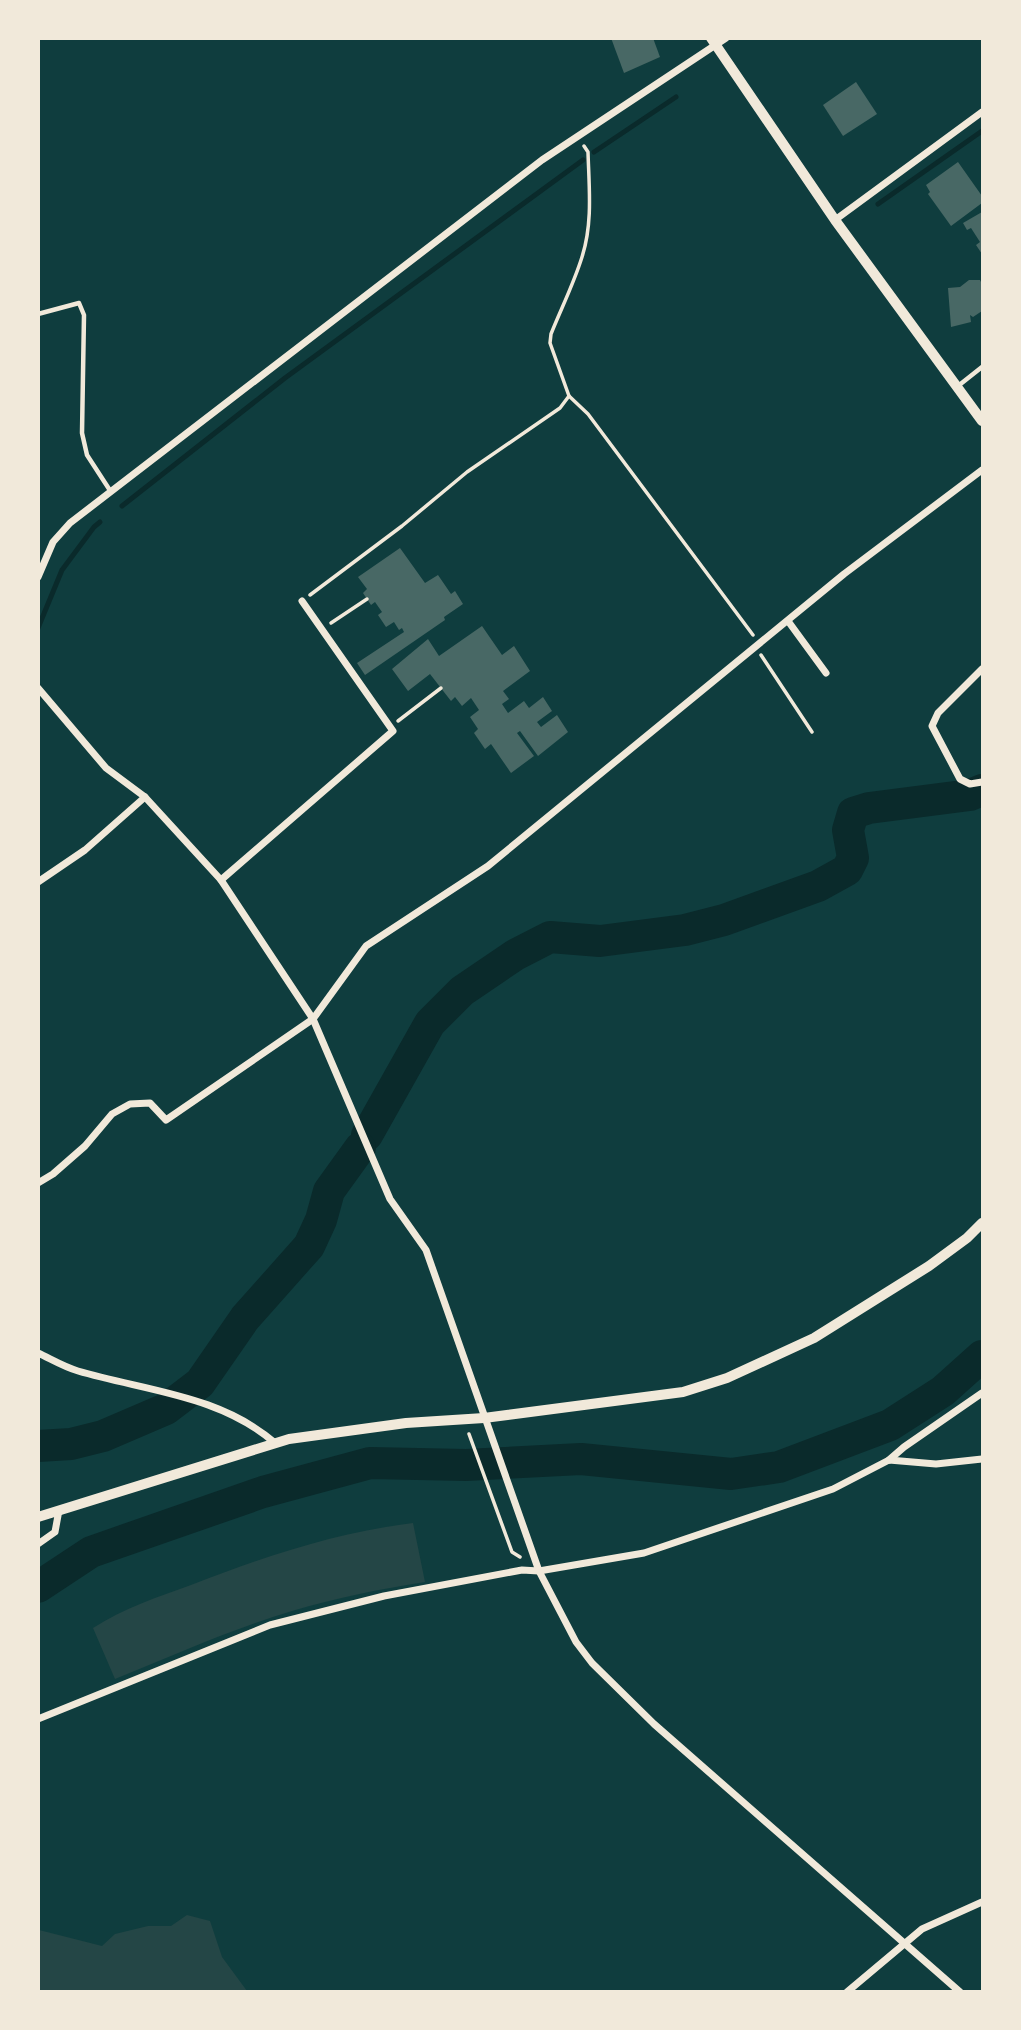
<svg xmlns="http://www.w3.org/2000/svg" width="1021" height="2030" font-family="'Archivo Narrow',sans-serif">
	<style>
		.green { fill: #244646 }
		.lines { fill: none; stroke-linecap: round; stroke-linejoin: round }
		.stream { stroke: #0a2a2b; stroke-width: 5 }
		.river { stroke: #0a2a2b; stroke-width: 32 }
		.building { fill: #486865 }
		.path { stroke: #f1e9da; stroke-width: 3.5 }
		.service { stroke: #f1e9da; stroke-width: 4.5 }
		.minor { stroke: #f1e9da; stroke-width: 7 }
		.tertiary { stroke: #f1e9da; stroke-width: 10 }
		.secondary { stroke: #f1e9da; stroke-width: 10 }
	</style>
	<rect width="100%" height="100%" fill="#0f3d3e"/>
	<!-- green -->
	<g class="green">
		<path d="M413,1523L425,1582C380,1589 336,1598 292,1611C232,1629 174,1655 115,1679L93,1628C124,1608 158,1597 191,1585C263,1557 337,1532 413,1523Z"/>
		<polygon points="187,1915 210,1921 222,1957 247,1991 39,1991 39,1930 102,1946 115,1934 148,1926 171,1926"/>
	</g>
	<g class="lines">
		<!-- stream -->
		<g class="stream">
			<polyline points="594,152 676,97"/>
			<polyline points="878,204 982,131"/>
			<polyline points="122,506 285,378 583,160"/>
			<polyline points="38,628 62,570 94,527 100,522"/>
		</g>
		<!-- river -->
		<g class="river">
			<polyline points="367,1135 430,1023 462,991 515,955 550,937 600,941 685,930 724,920 818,886 847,870 853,858 848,830 853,813 869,808 970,795 982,790"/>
			<polyline points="38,1446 71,1444 103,1436 166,1409 200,1383 245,1318 309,1246 321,1220 329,1191 360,1148"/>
			<polyline points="38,1587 91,1552 263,1492 370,1463 466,1465 581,1459 731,1474 779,1467 890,1425 943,1391 982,1356"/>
		</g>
	</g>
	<!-- building -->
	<g class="building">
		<polygon points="611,38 653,38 660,57 624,73"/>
		<polygon points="856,82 877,114 843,136 823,105"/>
		<polygon points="958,162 982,196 982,203 951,226 928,194 930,192 926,185"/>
		<polygon points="982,212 982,254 976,245 980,242 971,228 967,230 963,223"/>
		<polygon points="969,280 980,280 982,284 981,296 982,311 973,317 970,315 971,322 951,327 948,288 960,287"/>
		<polygon points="400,548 425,583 438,575 451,594 455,591 463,604 444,617 445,620 365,675 357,663 404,632 402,628 399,630 394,622 386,627 378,615 382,612 375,602 371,605 363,593 367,589 358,577"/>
		<polygon points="482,626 502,655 514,646 530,671 503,691 509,699 502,704 508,713 524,701 529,708 543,697 552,711 537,722 541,727 557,715 568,732 538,756 520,731 517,733 534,756 511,773 491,744 485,749 474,733 478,729 470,717 479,710 471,698 462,706 455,697 451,701 430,674 408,691 392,669 428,639 439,656"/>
	</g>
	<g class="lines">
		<!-- path -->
		<g class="path">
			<path d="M584,146L588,152C589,187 593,223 582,257C574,283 561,309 551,334L550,343L569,396L588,414L753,635"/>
			<polyline points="310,595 402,526 467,472 560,408 569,396"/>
			<polyline points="331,623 367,599"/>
			<polyline points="761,655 812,732"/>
			<polyline points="398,721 441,688"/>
			<polyline points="469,1434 512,1552 520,1557"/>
		</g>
		<!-- service -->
		<g class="service">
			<polyline points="38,314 79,303 84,315 82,433 87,455 111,492"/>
			<polyline points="958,386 982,367"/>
		</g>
		<!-- minor -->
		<g class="minor">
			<polyline points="835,220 982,112"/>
			<polyline points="38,577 53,542 70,523 542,160 726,38"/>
			<polyline points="788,621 826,673"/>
			<polyline points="982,669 938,713 932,726 960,779 970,784 982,782"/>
			<polyline points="38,688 106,768 145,797 221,880 313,1019 390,1199 426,1250 539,1571 576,1642 592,1663 654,1724 960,1992"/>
			<polyline points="221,880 393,731 302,601"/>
			<polyline points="38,882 85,850 145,797"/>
			<polyline points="38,1183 53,1174 85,1146 112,1114 130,1104 150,1103 166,1120 313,1019 366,946 488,866 844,574 982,470"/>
			<path d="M38,1353C51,1359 64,1367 78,1371C146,1391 220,1395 275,1443"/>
			<polyline points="889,1460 904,1447 982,1393"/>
			<polyline points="38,1544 55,1532 59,1510"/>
			<polyline points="38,1719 270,1625 384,1596 522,1570 539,1571 644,1553 833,1489 889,1460 936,1464 982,1459"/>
			<polyline points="847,1992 922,1929 982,1902"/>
		</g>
		<!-- tertiary -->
		<polyline class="tertiary" points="38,1517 289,1439 406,1423 484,1418 683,1392 727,1378 814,1338 929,1266 967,1238 982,1223"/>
		<!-- secondary -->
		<polyline class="secondary" points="711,38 835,220 982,421"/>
	</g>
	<!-- border -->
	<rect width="1021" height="2030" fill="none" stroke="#f1e9da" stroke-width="80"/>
</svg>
